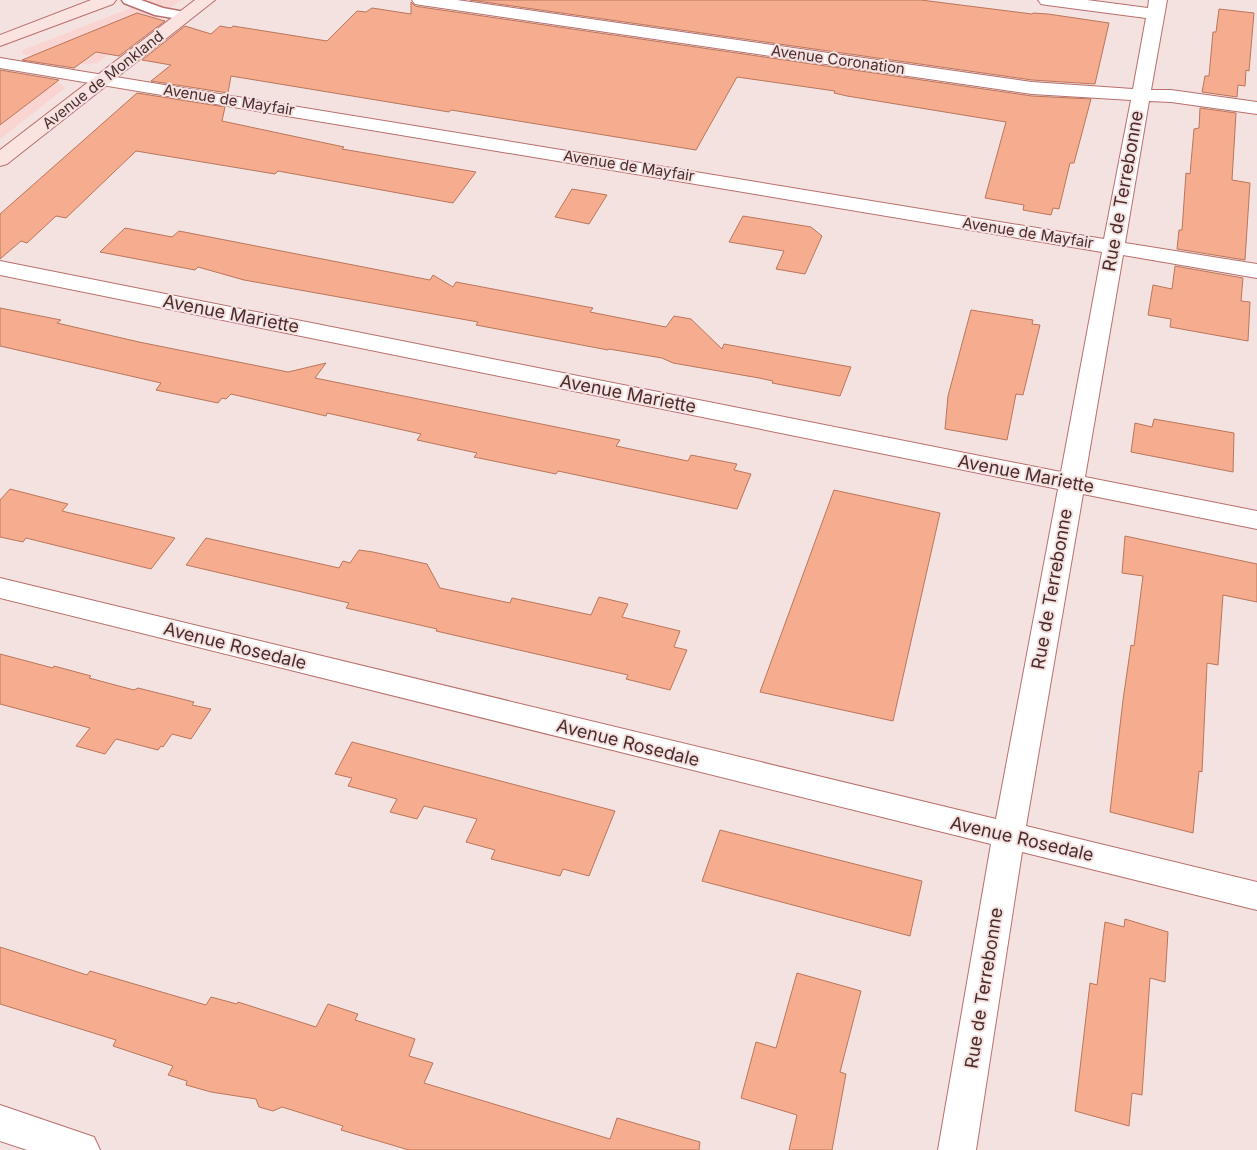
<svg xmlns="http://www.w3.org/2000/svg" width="1257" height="1150" font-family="Inter,sans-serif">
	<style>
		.built { fill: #f9d4d1 }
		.building { fill: #f5ac8f; stroke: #ba765b }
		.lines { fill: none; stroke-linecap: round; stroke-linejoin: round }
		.lane-casing { stroke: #b96f6c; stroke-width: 3 }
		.street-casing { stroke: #b96f6c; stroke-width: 2 }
		.secondary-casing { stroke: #b96f6c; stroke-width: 2 }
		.lane { fill: #fff; fill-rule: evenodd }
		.street { fill: #fff; fill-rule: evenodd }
		.secondary { fill: #fbe3e2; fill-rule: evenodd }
		.labels { text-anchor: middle; stroke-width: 4; stroke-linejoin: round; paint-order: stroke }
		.far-street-label { font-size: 15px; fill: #4c2c2b; stroke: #f4e2e1 }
		.street-label { font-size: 18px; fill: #4c2c2b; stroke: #f4e2e1 }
	</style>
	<rect width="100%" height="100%" fill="#f4e2e1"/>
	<!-- built -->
	<g class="built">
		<polygon points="151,0 181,0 97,63 86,64 22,54 23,50"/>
		<polygon points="0,74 61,84 65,88 0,139"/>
	</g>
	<!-- building -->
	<g class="building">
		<polygon points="470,0 921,0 1032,14 1033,13 1048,14 1109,23 1095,84 1032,80"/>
		<polygon points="411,2 415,6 421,7 1032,96 1091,99 1074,163 1070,163 1059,209 1053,208 1051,215 1023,210 1024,205 985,198 1006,122 847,96 834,93 835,91 737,77 696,150 451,110 449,112 231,76 228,93 151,81 171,65 142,60 185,26 211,34 220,26 231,28 233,26 327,41 357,11 366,12 372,8 411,14"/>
		<polygon points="1219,9 1254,13 1249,71 1246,70 1245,86 1238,85 1237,97 1202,92 1205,76 1209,76 1213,32 1216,32"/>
		<polygon points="137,13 165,21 119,56 96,52 74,68 22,60"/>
		<polygon points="0,70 59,80 0,125"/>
		<polygon points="137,93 225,107 222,121 344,147 342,149 476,172 453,203 278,171 275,174 136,151 66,218 56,216 27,243 21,241 0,259 0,214"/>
		<polygon points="1200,108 1236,113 1232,180 1250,183 1245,260 1177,249 1179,230 1182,230 1186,173 1190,174 1194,129 1199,128"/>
		<polygon points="572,189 607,195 589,224 555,217"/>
		<polygon points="743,216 811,227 822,236 805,274 776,269 784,251 729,242"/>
		<polygon points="125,228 172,237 179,231 430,280 433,275 453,287 456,282 593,308 590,312 666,327 674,316 691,319 722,349 724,344 851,367 840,396 772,383 773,381 759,378 673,363 662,358 609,349 608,350 476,325 478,322 244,280 198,267 195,270 100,252"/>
		<polygon points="1175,266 1243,278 1241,301 1250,302 1248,341 1170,327 1171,319 1148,315 1153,285 1172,289"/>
		<polygon points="0,308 61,320 57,323 139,342 288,372 326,363 315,378 620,440 616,446 688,461 691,455 737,464 734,470 751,474 737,509 558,471 556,474 474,457 477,453 417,440 421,434 327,413 326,416 231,394 226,399 222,398 218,403 156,390 161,383 0,346"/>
		<polygon points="971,310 1033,320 1032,324 1040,325 1023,395 1016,394 1007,440 945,429 948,396"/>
		<polygon points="1154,419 1234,433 1233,472 1131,452 1135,423 1152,427"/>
		<polygon points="10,489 68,504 62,511 175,538 151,569 26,538 23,542 0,537 0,500"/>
		<polygon points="834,490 940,513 893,721 760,692"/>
		<polygon points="1125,536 1257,564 1257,602 1223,595 1218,665 1207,663 1202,772 1199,771 1193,833 1110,812 1123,700 1131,645 1134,646 1143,576 1122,573"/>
		<polygon points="206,538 339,568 343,561 350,563 359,550 373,552 427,564 440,588 510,603 512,598 591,615 599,597 628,604 622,617 680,631 674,647 687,650 670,690 626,679 628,675 436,631 437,629 346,608 349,603 186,565"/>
		<polygon points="0,654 53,668 54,666 91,676 89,678 134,690 138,688 194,702 192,705 211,709 191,739 172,734 163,747 161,746 158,750 116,739 105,754 76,746 90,728 0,704"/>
		<polygon points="352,742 615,811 589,876 563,869 560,876 491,859 495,850 466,842 477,819 424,806 417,819 390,812 397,799 348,786 352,778 335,774"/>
		<polygon points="720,830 922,881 910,936 702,881"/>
		<polygon points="1125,919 1168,932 1165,982 1150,978 1142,1095 1132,1093 1129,1126 1075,1111 1090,983 1097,985 1105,922 1124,927"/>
		<polygon points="0,947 87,975 90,971 206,1005 211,997 237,1004 238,1002 316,1027 328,1004 358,1014 355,1020 415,1039 409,1056 433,1063 424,1083 610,1139 617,1118 700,1142 699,1150 409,1150 341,1130 343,1126 282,1107 273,1111 259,1107 256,1099 211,1092 186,1085 187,1081 168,1075 173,1066 113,1046 116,1040 0,1004"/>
		<polygon points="797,973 861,991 840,1072 846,1074 832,1150 789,1150 797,1115 741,1098 756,1042 776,1048"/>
	</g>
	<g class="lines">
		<!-- lane casing -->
		<g class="lane-casing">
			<polygon id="lane" points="122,0 141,0 163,8 190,13 192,16 185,20 155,15 124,3"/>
		</g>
		<!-- street casing -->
		<g class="street-casing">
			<g id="street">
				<polygon points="412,0 457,0 1032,82 1133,89 1146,18 1047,5 1041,4 1038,0 1087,0 1148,8 1149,0 1167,0 1151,90 1171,90 1257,102 1257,114 1171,102 1149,101 1125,243 1257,264 1257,278 1123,255 1085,477 1257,511 1257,529 1083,494 1026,826 1257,882 1257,910 1022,852 976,1150 938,1150 991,844 0,598 0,578 996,819 1058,489 0,275 0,261 1061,472 1102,252 0,68 0,58 1104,239 1131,100 1032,94 421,5 415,4"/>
				<polygon points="0,1105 94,1137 100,1150 27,1150 0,1141"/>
			</g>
		</g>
		<!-- secondary casing -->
		<g class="secondary-casing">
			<g id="secondary">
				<polygon points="91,0 116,0 113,4 0,46 0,35"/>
				<polygon points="195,0 215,0 7,164 0,166 0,150"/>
			</g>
		</g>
		<!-- lane -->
		<use href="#lane" class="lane"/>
		<!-- street -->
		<use href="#street" class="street"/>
		<!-- secondary -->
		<use href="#secondary" class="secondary"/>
	</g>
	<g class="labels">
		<!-- far-street labels -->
		<g class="far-street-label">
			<text transform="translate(838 60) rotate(8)" y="5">Avenue Coronation</text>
			<text transform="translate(103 80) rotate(-38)" y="5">Avenue de Monkland</text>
			<text transform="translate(229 100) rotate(9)" y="5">Avenue de Mayfair</text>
			<text transform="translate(629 166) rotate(9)" y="5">Avenue de Mayfair</text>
			<text transform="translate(1028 233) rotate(9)" y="5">Avenue de Mayfair</text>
		</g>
		<!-- street labels -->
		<g class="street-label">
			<text transform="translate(1123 191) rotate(-80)" y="6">Rue de Terrebonne</text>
			<text transform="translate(231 314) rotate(11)" y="6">Avenue Mariette</text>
			<text transform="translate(628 394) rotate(11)" y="6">Avenue Mariette</text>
			<text transform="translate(1026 474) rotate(11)" y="6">Avenue Mariette</text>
			<text transform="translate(1052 589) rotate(-80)" y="6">Rue de Terrebonne</text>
			<text transform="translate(235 646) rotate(14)" y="6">Avenue Rosedale</text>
			<text transform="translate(628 743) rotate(14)" y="6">Avenue Rosedale</text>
			<text transform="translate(1022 839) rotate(13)" y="6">Avenue Rosedale</text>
			<text transform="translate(984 988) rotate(-81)" y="6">Rue de Terrebonne</text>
		</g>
	</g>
</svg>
